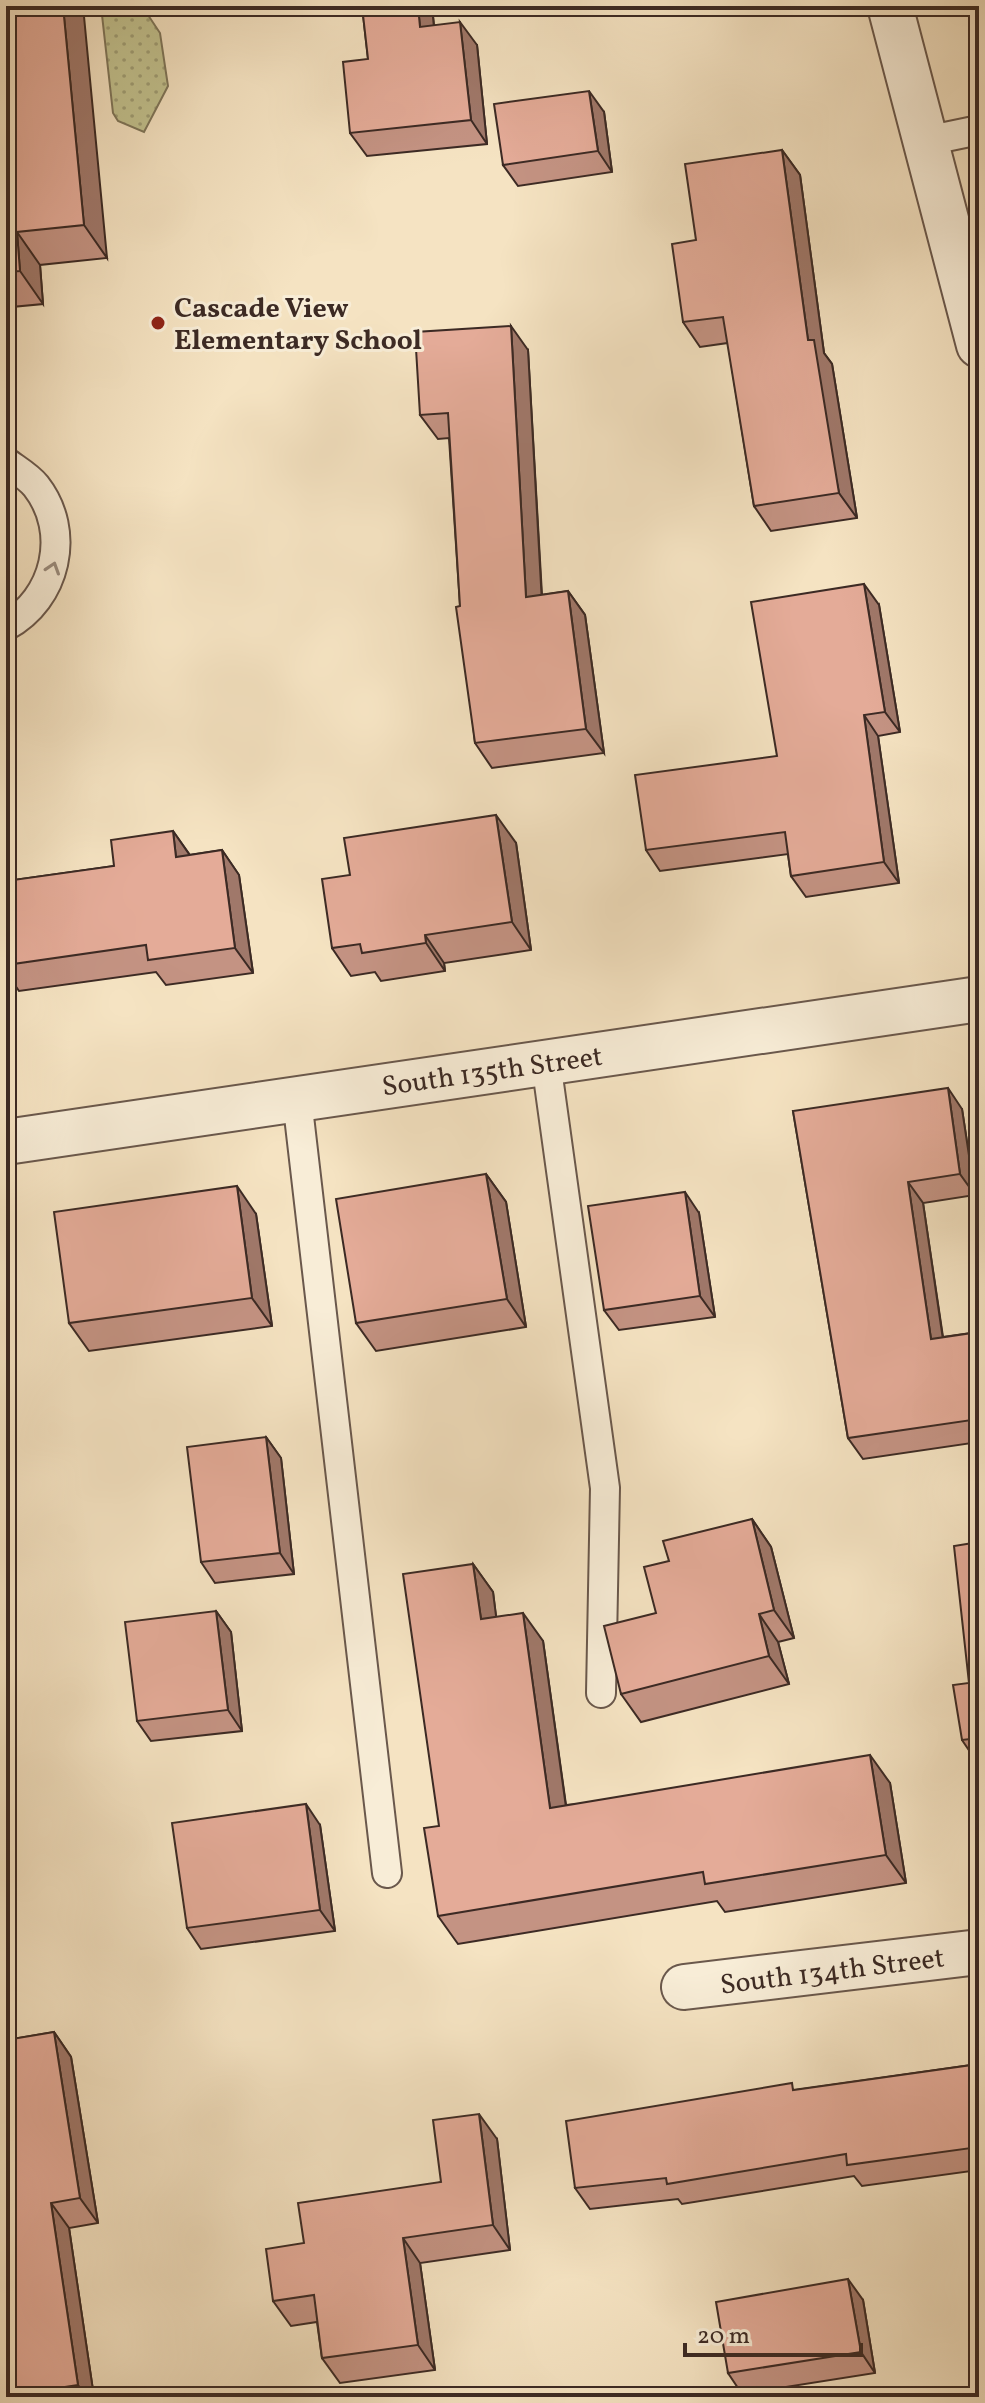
<svg xmlns="http://www.w3.org/2000/svg" width="985" height="2403" font-family="Vollkorn,serif">
	<style>
		.park { fill: url(#park-dots); stroke: #7f765a; stroke-width: 2 }
		.lines { fill: none; stroke-linecap: round; stroke-linejoin: round }
		.service-casing { stroke: #6a584c; stroke-width: 32 }
		.minor-casing { stroke: #6a584c; stroke-width: 48 }
		.tertiary-casing { stroke: #6a584c; stroke-width: 48 }
		.service { stroke: #f8edd7; stroke-width: 28 }
		.minor { stroke: #f8edd7; stroke-width: 44 }
		.tertiary { stroke: #f8edd7; stroke-width: 44 }
		.wall { fill: #c49383; stroke: #3c2a24; stroke-width: 2 }
		.shaded-wall { fill: #a0786a; stroke: #3c2a24; stroke-width: 2 }
		.building { fill: #e4ab98; stroke: #3c2a24; stroke-width: 2 }
		.oneway { stroke: #9a8c7e }
		.poi-dot { fill: #8f2418; stroke: #f8edd7; stroke-width: 3 }
		.labels { text-anchor: middle; stroke-width: 6; stroke-linejoin: round; paint-order: stroke }
		.poi-label { font-size: 28px; font-weight: bold; fill: #3c2a24; stroke: #f8edd7; text-anchor: start }
		.street-label { font-size: 28px; fill: #3c2a24; stroke: #f8edd7 }
	</style>
	<defs>
		<pattern id="park-dots" width="8" height="8" patternUnits="userSpaceOnUse" patternTransform="scale(2)"><rect width="8" height="8" fill="#c2c28f"/><path d="M2 2h.1M6 6h.1" fill="none" stroke="#9f9e75" stroke-width="1.8" stroke-linecap="round"/></pattern>
	</defs>
	<rect width="100%" height="100%" fill="#f5e3c2"/>
	<filter id="stains"><feTurbulence type="fractalNoise" baseFrequency=".0025" numOctaves="4"/><feColorMatrix values="0 0 0 0 .2 0 0 0 0 .09 0 0 0 0 .02 0 0 0 .5 -.17"/></filter>
	<radialGradient id="worn" r=".72"><stop offset=".6" stop-color="#630" stop-opacity="0"/><stop offset="1" stop-color="#630" stop-opacity=".3"/></radialGradient>
	<!-- park -->
	<polygon class="park" points="101,6 142,6 160,33 168,86 144,132 118,121 113,113"/>
	<g class="lines">
		<!-- service casing -->
		<g class="service-casing">
			<g id="service">
				<polyline points="926,141 979,130"/>
				<path d="M6,462C15,469 28,476 36,486C72,532 56,599 6,626"/>
				<polyline points="546,1062 605,1488 601,1693"/>
				<polyline points="297,1099 387,1873"/>
			</g>
		</g>
		<!-- minor casing -->
		<g class="minor-casing">
			<g id="minor">
				<polyline points="6,1142 979,999"/>
				<polyline points="684,1987 979,1952"/>
			</g>
		</g>
		<!-- tertiary casing -->
		<g class="tertiary-casing">
			<polyline id="tertiary" points="890,6 979,345"/>
		</g>
		<!-- service -->
		<use href="#service" class="service"/>
		<!-- minor -->
		<use href="#minor" class="minor"/>
		<!-- tertiary -->
		<use href="#tertiary" class="tertiary"/>
	</g>
	<!-- wall -->
	<g class="wall">
		<polygon points="6,6 107,258 40,265 43,304 12,307 15,353 6,357"/>
		<polygon points="362,6 432,6 434,25 477,45 487,144 367,156 350,133 368,59"/>
		<polygon points="604,112 612,172 518,186 503,165"/>
		<polygon points="782,150 800,175 824,353 832,364 857,518 771,531 754,506 728,343 700,347 683,322 696,240"/>
		<polygon points="528,350 542,595 568,591 585,615 604,753 492,768 475,743 460,606 449,438 438,439 420,415"/>
		<polygon points="879,605 900,732 878,736 899,883 806,897 791,876 788,854 660,871 646,850 777,756"/>
		<polygon points="173,831 190,855 222,850 239,875 253,973 166,985 156,972 19,991 6,972 6,881 114,866"/>
		<polygon points="516,843 531,950 444,963 445,971 381,981 375,972 351,976 332,948 350,875"/>
		<polygon points="962,1109 975,1195 923,1203 943,1337 979,1332 979,1442 863,1459 848,1438 793,1111"/>
		<polygon points="486,1174 506,1202 526,1327 376,1351 356,1323"/>
		<polygon points="699,1213 715,1317 619,1330 604,1310"/>
		<polygon points="256,1214 272,1326 89,1351 69,1323"/>
		<polygon points="266,1437 281,1458 294,1574 215,1583 201,1562"/>
		<polygon points="752,1519 771,1547 794,1638 778,1642 789,1684 641,1722 621,1694 656,1613 669,1561"/>
		<polygon points="979,1542 979,1765 962,1740 969,1683"/>
		<polygon points="473,1564 493,1592 496,1617 543,1641 566,1805 890,1783 906,1883 725,1912 717,1901 458,1944 438,1916 439,1826"/>
		<polygon points="216,1611 231,1632 242,1731 151,1741 137,1721"/>
		<polygon points="320,1825 335,1931 201,1949 187,1928"/>
		<polygon points="54,2032 71,2057 98,2223 69,2228 94,2397 6,2397 6,2040"/>
		<polygon points="979,2064 979,2170 862,2186 854,2176 682,2204 678,2199 590,2209 575,2188 796,2090"/>
		<polygon points="497,2139 510,2250 420,2263 435,2370 340,2383 322,2358 317,2322 291,2326 273,2301 304,2243 441,2182"/>
		<polygon points="863,2300 875,2373 742,2394 728,2373"/>
	</g>
	<!-- shaded-wall -->
	<g class="shaded-wall">
		<polygon points="63,6 83,6 107,258 84,225"/>
		<polygon points="418,6 432,6 436,50 420,27"/>
		<polygon points="460,22 477,45 487,144 471,120"/>
		<polygon points="589,91 604,112 612,172 598,151"/>
		<polygon points="782,150 800,175 824,353 832,364 857,518 839,493 808,340"/>
		<polygon points="17,232 40,265 43,304 20,271"/>
		<polygon points="6,299 12,307 15,353 6,341"/>
		<polygon points="511,326 528,350 543,621 526,597"/>
		<polygon points="864,584 879,605 900,732 885,712"/>
		<polygon points="568,591 585,615 604,753 586,729"/>
		<polygon points="864,715 878,736 899,883 884,862"/>
		<polygon points="496,815 516,843 531,950 512,922"/>
		<polygon points="173,831 191,857 176,857"/>
		<polygon points="222,850 239,875 253,973 235,948"/>
		<polygon points="425,935 444,963 445,971 426,943"/>
		<polygon points="948,1088 962,1109 975,1195 960,1174"/>
		<polygon points="486,1174 506,1202 526,1327 507,1299"/>
		<polygon points="908,1182 923,1203 946,1360 931,1339"/>
		<polygon points="237,1186 256,1214 272,1326 252,1298"/>
		<polygon points="685,1192 699,1213 715,1317 700,1296"/>
		<polygon points="266,1437 281,1458 294,1574 280,1553"/>
		<polygon points="752,1519 771,1547 794,1638 774,1610"/>
		<polygon points="473,1564 493,1592 500,1647 481,1619"/>
		<polygon points="216,1611 231,1632 242,1731 228,1710"/>
		<polygon points="523,1613 543,1641 570,1836 550,1808"/>
		<polygon points="759,1614 778,1642 789,1684 769,1656"/>
		<polygon points="870,1755 890,1783 906,1883 886,1855"/>
		<polygon points="306,1804 320,1825 335,1931 320,1910"/>
		<polygon points="54,2032 71,2057 98,2223 80,2198"/>
		<polygon points="479,2114 497,2139 510,2250 493,2225"/>
		<polygon points="51,2203 69,2228 94,2397 87,2397 78,2385"/>
		<polygon points="403,2238 420,2263 435,2370 418,2345"/>
		<polygon points="848,2279 863,2300 875,2373 861,2352"/>
	</g>
	<!-- building -->
	<g class="building">
		<polygon points="6,6 63,6 84,225 17,232 20,271 6,272"/>
		<polygon points="362,6 418,6 420,27 460,22 471,120 350,133 343,62 368,59"/>
		<polygon points="589,91 598,151 503,165 494,104"/>
		<polygon points="782,150 808,340 814,340 839,493 754,506 723,317 683,322 672,244 696,240 685,164"/>
		<polygon points="511,326 526,597 568,591 586,729 475,743 456,607 460,606 448,413 420,415 415,332"/>
		<polygon points="864,584 885,712 864,715 884,862 791,876 785,832 646,850 635,775 777,756 751,602"/>
		<polygon points="496,815 512,922 425,935 426,943 362,953 360,944 332,948 322,879 350,875 344,838"/>
		<polygon points="173,831 176,857 222,850 235,948 148,960 146,945 6,965 6,881 114,866 111,840"/>
		<polygon points="948,1088 960,1174 908,1182 931,1339 979,1332 979,1419 848,1438 793,1111"/>
		<polygon points="486,1174 507,1299 356,1323 336,1199"/>
		<polygon points="237,1186 252,1298 69,1323 54,1212"/>
		<polygon points="685,1192 700,1296 604,1310 588,1206"/>
		<polygon points="266,1437 280,1553 201,1562 187,1447"/>
		<polygon points="752,1519 774,1610 759,1614 769,1656 621,1694 604,1626 656,1613 644,1567 669,1561 663,1541"/>
		<polygon points="979,1542 979,1738 962,1740 953,1685 969,1683 954,1546"/>
		<polygon points="473,1564 481,1619 523,1613 550,1808 870,1755 886,1855 705,1884 703,1872 438,1916 424,1828 439,1826 403,1574"/>
		<polygon points="216,1611 228,1710 137,1721 125,1622"/>
		<polygon points="306,1804 320,1910 187,1928 172,1823"/>
		<polygon points="54,2032 80,2198 51,2203 78,2385 6,2396 6,2040"/>
		<polygon points="979,2064 979,2147 847,2165 846,2154 667,2184 666,2178 575,2188 566,2121 792,2083 793,2090"/>
		<polygon points="479,2114 493,2225 403,2238 418,2345 322,2358 314,2295 273,2301 266,2249 304,2243 298,2203 441,2182 433,2120"/>
		<polygon points="848,2279 861,2352 728,2373 716,2302"/>
	</g>
	<!-- one-way arrows -->
	<defs><path id="oneway-chevron" d="M-2-3.5L2.5 0L-2 3.5" fill="none" stroke-width="1.6" stroke-linecap="round" stroke-linejoin="round" transform="scale(2)"/></defs>
	<use class="oneway" href="#oneway-chevron" transform="translate(53 568) rotate(-72)"/>
	<!-- markers -->
	<circle class="poi-dot" cx="158" cy="323" r="8"/>
	<g class="labels">
		<!-- poi labels -->
		<g class="poi-label">
			<text x="174" y="317">Cascade View<tspan x="174" dy="32">Elementary School</tspan></text>
		</g>
		<!-- street labels -->
		<g class="street-label">
			<text transform="translate(492 1070) rotate(-8)" y="10">South 135th Street</text>
			<text transform="translate(832 1970) rotate(-7)" y="10">South 134th Street</text>
		</g>
	</g>
	<!-- margin -->
	<rect width="985" height="2403" fill="none" stroke="#f5e3c2" stroke-width="32"/>
	<rect x="8" y="8" width="969" height="2387" fill="none" stroke="#3c2a24" stroke-width="4"/>
	<rect x="16" y="16" width="953" height="2371" fill="none" stroke="#3c2a24" stroke-width="2"/>
	<!-- scale -->
	<path d="M685 2343v12h176v-12" fill="none" stroke="#3c2a24" stroke-width="4"/>
	<text x="697" y="2343" font-size="24" fill="#3c2a24" stroke="#f8edd7" stroke-width="6" paint-order="stroke">20 m</text>
	<rect width="100%" height="100%" filter="url(#stains)"/>
	<rect width="100%" height="100%" fill="url(#worn)"/>
</svg>
